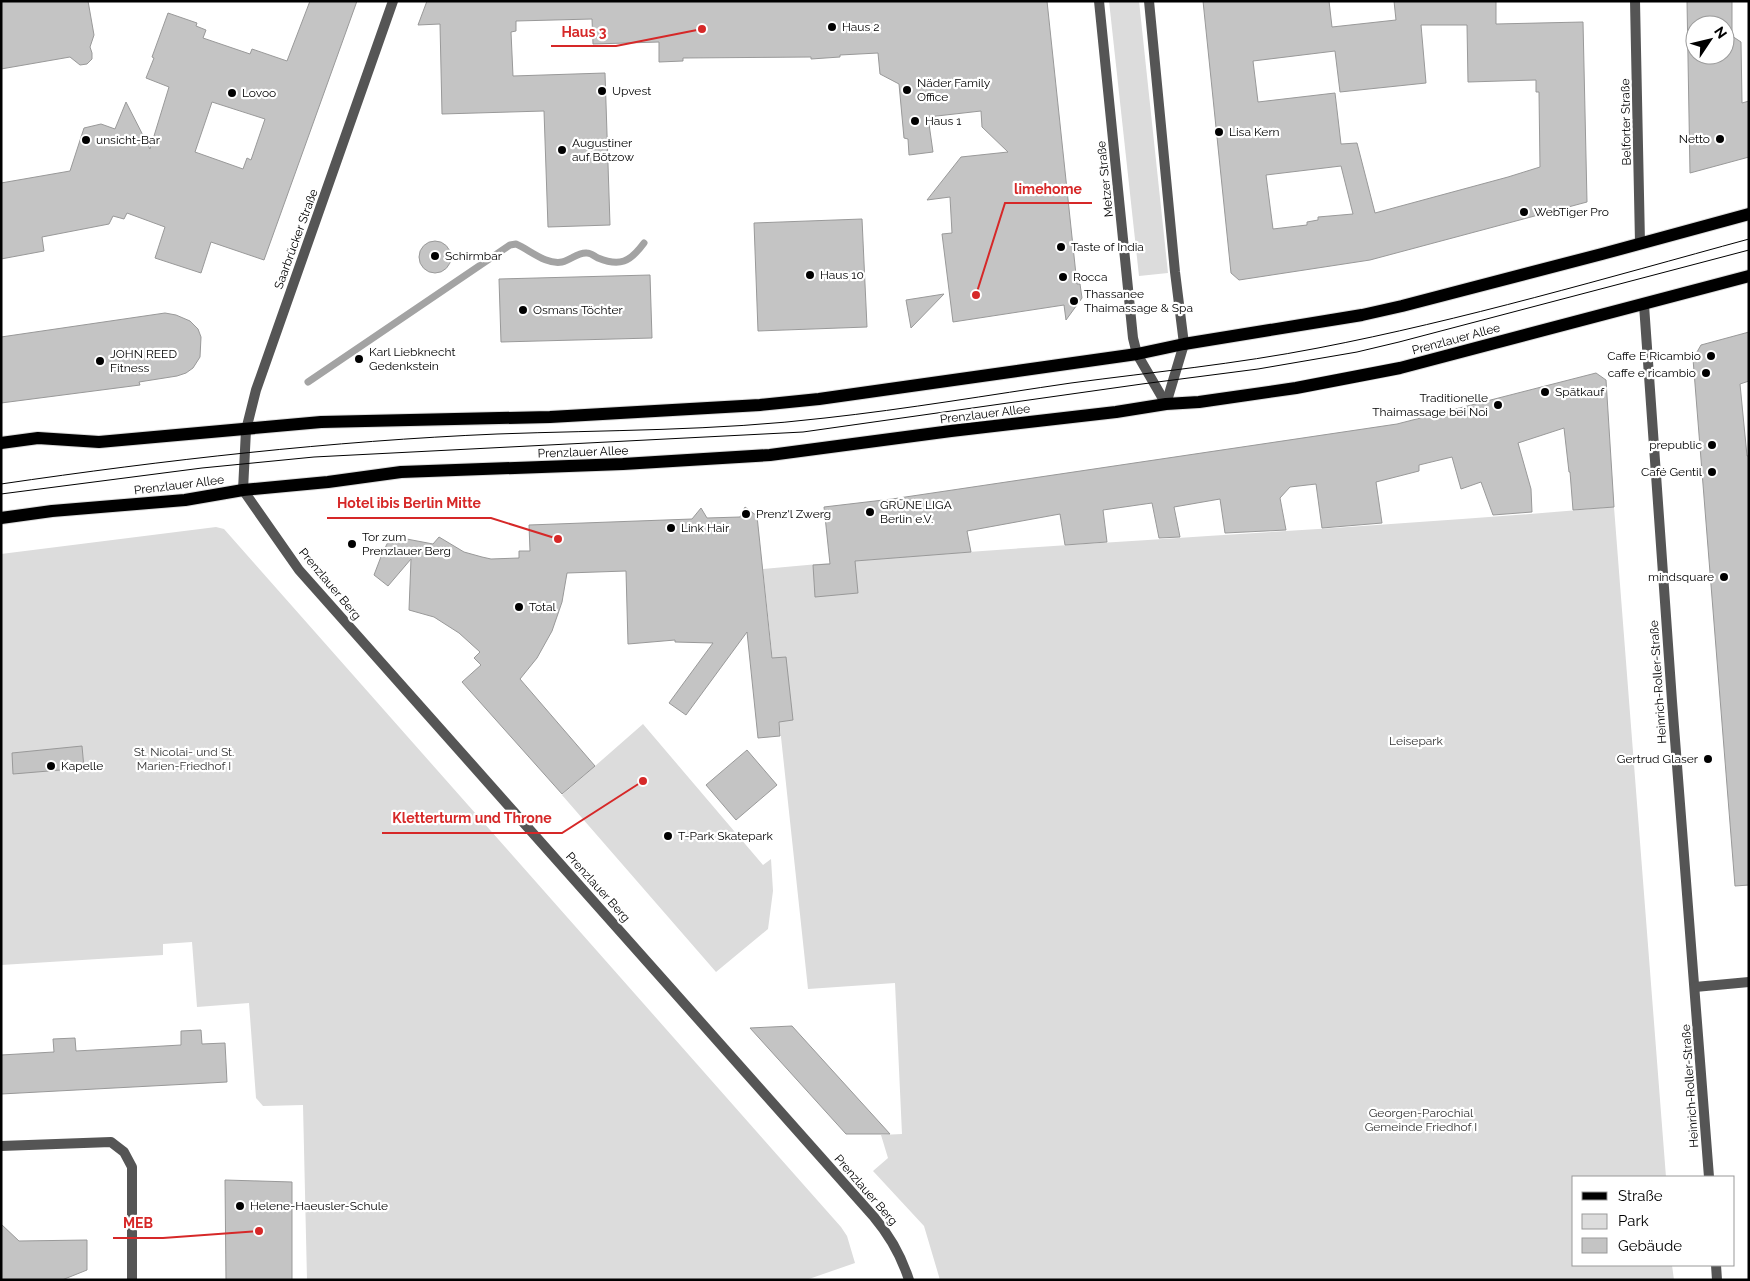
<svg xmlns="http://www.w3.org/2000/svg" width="1750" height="1281" font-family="Raleway,sans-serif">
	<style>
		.green { fill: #dcdcdc }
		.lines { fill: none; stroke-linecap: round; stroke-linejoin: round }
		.stream { stroke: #a3a3a3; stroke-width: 7 }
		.building { fill: #c4c4c4; stroke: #999; fill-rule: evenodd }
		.primary-casing { stroke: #dbdbdb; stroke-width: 14 }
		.street { stroke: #555; stroke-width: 10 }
		.primary { stroke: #000; stroke-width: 12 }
		.tram { stroke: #000; stroke-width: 1 }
		.poi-dot { fill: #000; stroke: #fff; stroke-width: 2 }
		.labels { text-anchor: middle; stroke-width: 4.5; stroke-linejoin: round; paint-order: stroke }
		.poi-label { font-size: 12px; fill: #000; stroke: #fff; text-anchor: start }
		.street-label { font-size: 12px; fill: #000; stroke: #fff }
		.park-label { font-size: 12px; fill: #333; stroke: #fff }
		.leader { fill: none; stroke: #d62828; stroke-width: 2 }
		.callout-dot { fill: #d62828; stroke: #fff; stroke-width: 2 }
		.callout-label { font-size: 14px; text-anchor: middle; font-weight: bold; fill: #d62828; stroke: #fff; stroke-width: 4.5; stroke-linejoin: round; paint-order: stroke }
	</style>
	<rect width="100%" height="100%" fill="#fff"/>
	<!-- green -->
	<g class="green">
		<polygon points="1109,1 1139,1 1168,273 1139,276"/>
		<path d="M1614,507L1666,1177H1574V1265H1672L1674,1280H940L924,1226L873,1171L888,1158L881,1135L902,1134L895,983L808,989L763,569C1046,542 1331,532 1614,507Z"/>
		<polygon points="216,527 224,529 841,1227 847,1236 855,1263 806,1280 307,1280 303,1105 263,1106 256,1098 249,1003 197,1007 192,942 163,944 163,955 1,965 1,554"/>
		<polygon points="643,724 763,865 771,859 773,891 768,929 716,972 562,795"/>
	</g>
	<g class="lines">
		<!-- stream -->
		<path class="stream" d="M308,382L510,245L516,244C530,250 546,265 562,262C572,260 577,252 587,253C591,253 594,256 598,258C620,267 630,262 644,243"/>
	</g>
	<!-- building -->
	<g class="building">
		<polygon points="1,1 88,1 94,35 90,47 92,53 92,59 87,64 80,65 70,57 1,69"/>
		<path d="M310,1H357L264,260L211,242L201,273L155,258L165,227L127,213L124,219L113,216L109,224L42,237L44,251L1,259V183L70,171L84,128L101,124L115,129L126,102L150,149L169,87L146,78L154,58L152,57L168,13L197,23L196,26L206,30L203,38L250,54L252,49L287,61ZM212,102L265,119L251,160L247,158L243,169L195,152Z"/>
		<polygon points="427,1 1047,1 1077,284 1080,284 1082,298 1066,320 1064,305 953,322 942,234 952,233 950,197 927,200 961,157 1008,152 982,127 981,111 928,117 933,152 909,155 908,139 904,138 899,84 880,74 878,53 840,55 840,57 811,59 811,57 683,58 683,61 659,62 659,42 593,44 592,19 516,21 516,31 511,32 513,76 605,73 610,225 548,227 544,111 442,114 440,24 418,25"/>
		<path d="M1203,1H1329L1332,27L1396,20L1394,1H1496V24L1583,22L1587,202L1370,260L1239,280L1231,273ZM1421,25H1467L1468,82L1536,80V92H1539L1540,167L1508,177L1375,213L1357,143L1341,144L1335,93L1258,102L1253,61L1335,51L1340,92L1426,83ZM1341,166L1353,214L1318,217V220L1307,222V225L1273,229L1266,175Z"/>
		<path d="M1687,1H1732V36L1741,42L1742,103L1749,101V157L1690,173ZM1695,25H1725V55H1695Z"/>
		<polygon points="862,219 867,327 758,331 754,223"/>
		<circle cx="435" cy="257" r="16"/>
		<polygon points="650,275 652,338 501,342 499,279"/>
		<polygon points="944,294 911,328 906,300"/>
		<polygon points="165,313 176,315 190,321 198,329 201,337 200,357 193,368 186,373 177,376 139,382 140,385 1,403 1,337"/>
		<polygon points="1749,332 1749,381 1740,384 1747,456 1749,456 1749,885 1735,886 1693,359 1701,345"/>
		<polygon points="1596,373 1606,380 1614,507 1573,510 1570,472 1569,472 1564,428 1518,443 1531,489 1532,512 1493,515 1481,482 1461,489 1452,457 1419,465 1419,471 1376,482 1382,523 1322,528 1316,484 1290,487 1280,498 1286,530 1225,533 1220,499 1174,507 1180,537 1159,538 1152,503 1103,510 1107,542 1065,545 1060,514 967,531 971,552 855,561 858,593 815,597 813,565 830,564 824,507 892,499 1397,424"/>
		<polygon points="745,507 757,516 772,658 786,657 793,720 779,722 780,736 758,738 747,632 686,715 669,703 713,643 675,642 675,640 628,644 626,571 567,573 562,602 552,631 537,658 520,679 595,766 562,794 462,682 481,665 474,658 480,652 459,633 434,617 409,610 411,559 388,586 374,575 382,554 391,536 433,544 439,537 464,552 482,557 491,559 519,558 519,551 530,551 529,525 692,519 701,508 707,518 740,517"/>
		<polygon points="82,746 84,768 13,774 12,753"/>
		<polygon points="747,750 777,785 736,820 706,785"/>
		<polygon points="792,1026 890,1134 846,1134 750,1028"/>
		<polygon points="201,1030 202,1044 225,1043 227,1082 1,1094 1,1055 54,1052 53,1039 75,1038 76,1051 181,1045 181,1031"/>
		<polygon points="225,1180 292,1182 292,1280 226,1280"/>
		<polygon points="1,1224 19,1241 87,1240 87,1270 62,1280 1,1280"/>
	</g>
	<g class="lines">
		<!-- primary casing -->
		<g class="primary-casing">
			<g id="primary">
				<polyline points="1,443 38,438 99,442 321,422 550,417 760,405 819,399 1137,354 1184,344 1362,315 1402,306 1602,254 1749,214"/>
				<polyline points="1,518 52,511 185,500 243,490 328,482 401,472 623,464 770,455 951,431 1116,412 1166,404 1199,402 1296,388 1400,368 1749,276"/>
			</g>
		</g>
		<!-- street -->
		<g class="street">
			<path d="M393,1L256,390L246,430L243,490L299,570L874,1217C890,1236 901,1255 909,1280"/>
			<polyline points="1099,1 1133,338 1137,354 1166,404"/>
			<polyline points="1149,1 1175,272 1184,344 1166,404"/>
			<polyline points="1635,1 1640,243"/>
			<polyline points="1644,305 1672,701 1709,1177"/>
			<polyline points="1695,987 1749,982"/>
			<polyline points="1,1146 111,1142 124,1152 132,1167 132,1280"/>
			<polyline points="1716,1265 1717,1280"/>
		</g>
		<!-- primary -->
		<use href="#primary" class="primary"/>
		<!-- tram -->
		<g class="tram">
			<path d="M1,484C165,460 331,441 497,434C606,430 716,431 825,418C907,409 989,395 1071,383C1154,372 1236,364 1318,348C1463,320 1606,278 1749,239"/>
			<polyline points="1,494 202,468 314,457 803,432 1142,384 1258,369 1357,352 1399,342 1749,250"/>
		</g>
	</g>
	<!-- markers -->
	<g class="poi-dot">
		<circle cx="832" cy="27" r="5"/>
		<circle cx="907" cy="90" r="5"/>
		<circle cx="602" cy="91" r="5"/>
		<circle cx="232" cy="93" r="5"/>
		<circle cx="915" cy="121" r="5"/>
		<circle cx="1219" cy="132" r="5"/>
		<circle cx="1720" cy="139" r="5"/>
		<circle cx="86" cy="140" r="5"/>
		<circle cx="562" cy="150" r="5"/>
		<circle cx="1524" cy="212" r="5"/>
		<circle cx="1061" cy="247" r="5"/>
		<circle cx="435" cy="256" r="5"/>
		<circle cx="810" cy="275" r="5"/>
		<circle cx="1063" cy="277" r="5"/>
		<circle cx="1074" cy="301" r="5"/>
		<circle cx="523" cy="310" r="5"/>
		<circle cx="1711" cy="356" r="5"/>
		<circle cx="359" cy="359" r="5"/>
		<circle cx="100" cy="361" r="5"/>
		<circle cx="1706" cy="373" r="5"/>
		<circle cx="1545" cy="392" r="5"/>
		<circle cx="1498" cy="405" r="5"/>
		<circle cx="1712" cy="445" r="5"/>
		<circle cx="1712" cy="472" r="5"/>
		<circle cx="870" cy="512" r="5"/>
		<circle cx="746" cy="514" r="5"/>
		<circle cx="671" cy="528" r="5"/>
		<circle cx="352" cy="544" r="5"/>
		<circle cx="1724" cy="577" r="5"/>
		<circle cx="519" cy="607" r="5"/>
		<circle cx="1708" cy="759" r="5"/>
		<circle cx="51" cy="766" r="5"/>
		<circle cx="668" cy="836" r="5"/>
		<circle cx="240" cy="1206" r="5"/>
	</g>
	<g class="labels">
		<!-- poi labels -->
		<g class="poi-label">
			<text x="842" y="31">Haus 2</text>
			<text x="917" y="87">Näder Family<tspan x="917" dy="14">Office</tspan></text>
			<text x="612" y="95">Upvest</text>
			<text x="242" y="97">Lovoo</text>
			<text x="925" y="125">Haus 1</text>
			<text x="1229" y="136">Lisa Kern</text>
			<text x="1710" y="143" text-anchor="end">Netto</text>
			<text x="96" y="144">unsicht-Bar</text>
			<text x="572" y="147">Augustiner<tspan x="572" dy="14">auf Bötzow</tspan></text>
			<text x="1534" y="216">WebTiger Pro</text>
			<text x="1071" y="251">Taste of India</text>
			<text x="445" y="260">Schirmbar</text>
			<text x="820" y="279">Haus 10</text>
			<text x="1073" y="281">Rocca</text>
			<text x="1084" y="298">Thassanee<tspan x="1084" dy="14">Thaimassage &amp; Spa</tspan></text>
			<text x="533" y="314">Osmans Töchter</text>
			<text x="369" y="356">Karl Liebknecht<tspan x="369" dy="14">Gedenkstein</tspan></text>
			<text x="110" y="358">JOHN REED<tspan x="110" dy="14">Fitness</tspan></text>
			<text x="1701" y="360" text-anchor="end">Caffe E Ricambio</text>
			<text x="1696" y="377" text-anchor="end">caffe e ricambio</text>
			<text x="1555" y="396">Spätkauf</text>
			<text x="1488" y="402" text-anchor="end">Traditionelle<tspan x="1488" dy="14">Thaimassage bei Noi</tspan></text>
			<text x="1702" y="449" text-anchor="end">prepublic</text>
			<text x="1702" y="476" text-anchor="end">Café Gentil</text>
			<text x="880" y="509">GRÜNE LIGA<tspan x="880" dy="14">Berlin e.V.</tspan></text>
			<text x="756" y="518">Prenz'l Zwerg</text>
			<text x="681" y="532">Link Hair</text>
			<text x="362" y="541">Tor zum<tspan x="362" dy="14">Prenzlauer Berg</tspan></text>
			<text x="1714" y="581" text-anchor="end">mindsquare</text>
			<text x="529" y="611">Total</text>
			<text x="1698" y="763" text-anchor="end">Gertrud Glaser</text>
			<text x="61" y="770">Kapelle</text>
			<text x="678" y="840">T-Park Skatepark</text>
			<text x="250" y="1210">Helene-Haeusler-Schule</text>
		</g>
		<!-- street labels -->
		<g class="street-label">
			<text transform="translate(1626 122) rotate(-91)" y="4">Belforter Straße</text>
			<text transform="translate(1105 179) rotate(-96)" y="4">Metzer Straße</text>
			<text transform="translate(296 239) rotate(-70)" y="4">Saarbrücker Straße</text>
			<text transform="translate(1456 339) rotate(-15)" y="4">Prenzlauer Allee</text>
			<text transform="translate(985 414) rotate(-7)" y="4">Prenzlauer Allee</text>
			<text transform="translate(583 452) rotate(-2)" y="4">Prenzlauer Allee</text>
			<text transform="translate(179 485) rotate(-7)" y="4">Prenzlauer Allee</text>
			<text transform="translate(330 584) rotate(50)" y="4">Prenzlauer Berg</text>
			<text transform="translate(1658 682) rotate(-94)" y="4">Heinrich-Roller-Straße</text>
			<text transform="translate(598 887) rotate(48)" y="4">Prenzlauer Berg</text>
			<text transform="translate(1690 1086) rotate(-94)" y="4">Heinrich-Roller-Straße</text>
			<text transform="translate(866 1190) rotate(49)" y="4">Prenzlauer Berg</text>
		</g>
		<!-- park labels -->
		<g class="park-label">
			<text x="1416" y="745">Leisepark</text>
			<text x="184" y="756">St. Nicolai- und St.<tspan x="184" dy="14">Marien-Friedhof I</tspan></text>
			<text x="1421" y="1117">Georgen-Parochial<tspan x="1421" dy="14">Gemeinde Friedhof I</tspan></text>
		</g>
	</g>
	<!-- callouts -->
	<path class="leader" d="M702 29L616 46H551M976 295L1005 203H1092M558 539L491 518H327M643 781L562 833H382M259 1231L163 1238H113"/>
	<g class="callout-dot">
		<circle cx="702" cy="29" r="5"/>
		<circle cx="976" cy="295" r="5"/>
		<circle cx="558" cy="539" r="5"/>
		<circle cx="643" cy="781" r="5"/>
		<circle cx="259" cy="1231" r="5"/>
	</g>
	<g class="callout-label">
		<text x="584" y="37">Haus 3</text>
		<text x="1048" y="194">limehome</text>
		<text x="409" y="508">Hotel ibis Berlin Mitte</text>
		<text x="472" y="823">Kletterturm und Throne</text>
		<text x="138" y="1228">MEB</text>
	</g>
	<!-- border -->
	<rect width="1750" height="1281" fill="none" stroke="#000000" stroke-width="5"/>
	<!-- legend -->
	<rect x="1572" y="1176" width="162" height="90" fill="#ffffff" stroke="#999999"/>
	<rect x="1582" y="1192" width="25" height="8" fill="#000000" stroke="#999999"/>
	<text x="1618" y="1201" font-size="15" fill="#000000">Straße</text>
	<rect x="1582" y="1214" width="25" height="15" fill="#dcdcdc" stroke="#999999"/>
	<text x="1618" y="1226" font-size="15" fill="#000000">Park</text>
	<rect x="1582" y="1238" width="25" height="15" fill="#c4c4c4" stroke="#999999"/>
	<text x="1618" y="1251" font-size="15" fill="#000000">Gebäude</text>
	<!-- north arrow -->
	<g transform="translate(1710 40) rotate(55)"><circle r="24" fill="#ffffff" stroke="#999999"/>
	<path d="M0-4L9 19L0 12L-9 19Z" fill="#000000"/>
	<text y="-8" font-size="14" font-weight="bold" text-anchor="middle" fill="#000000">N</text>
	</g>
</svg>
